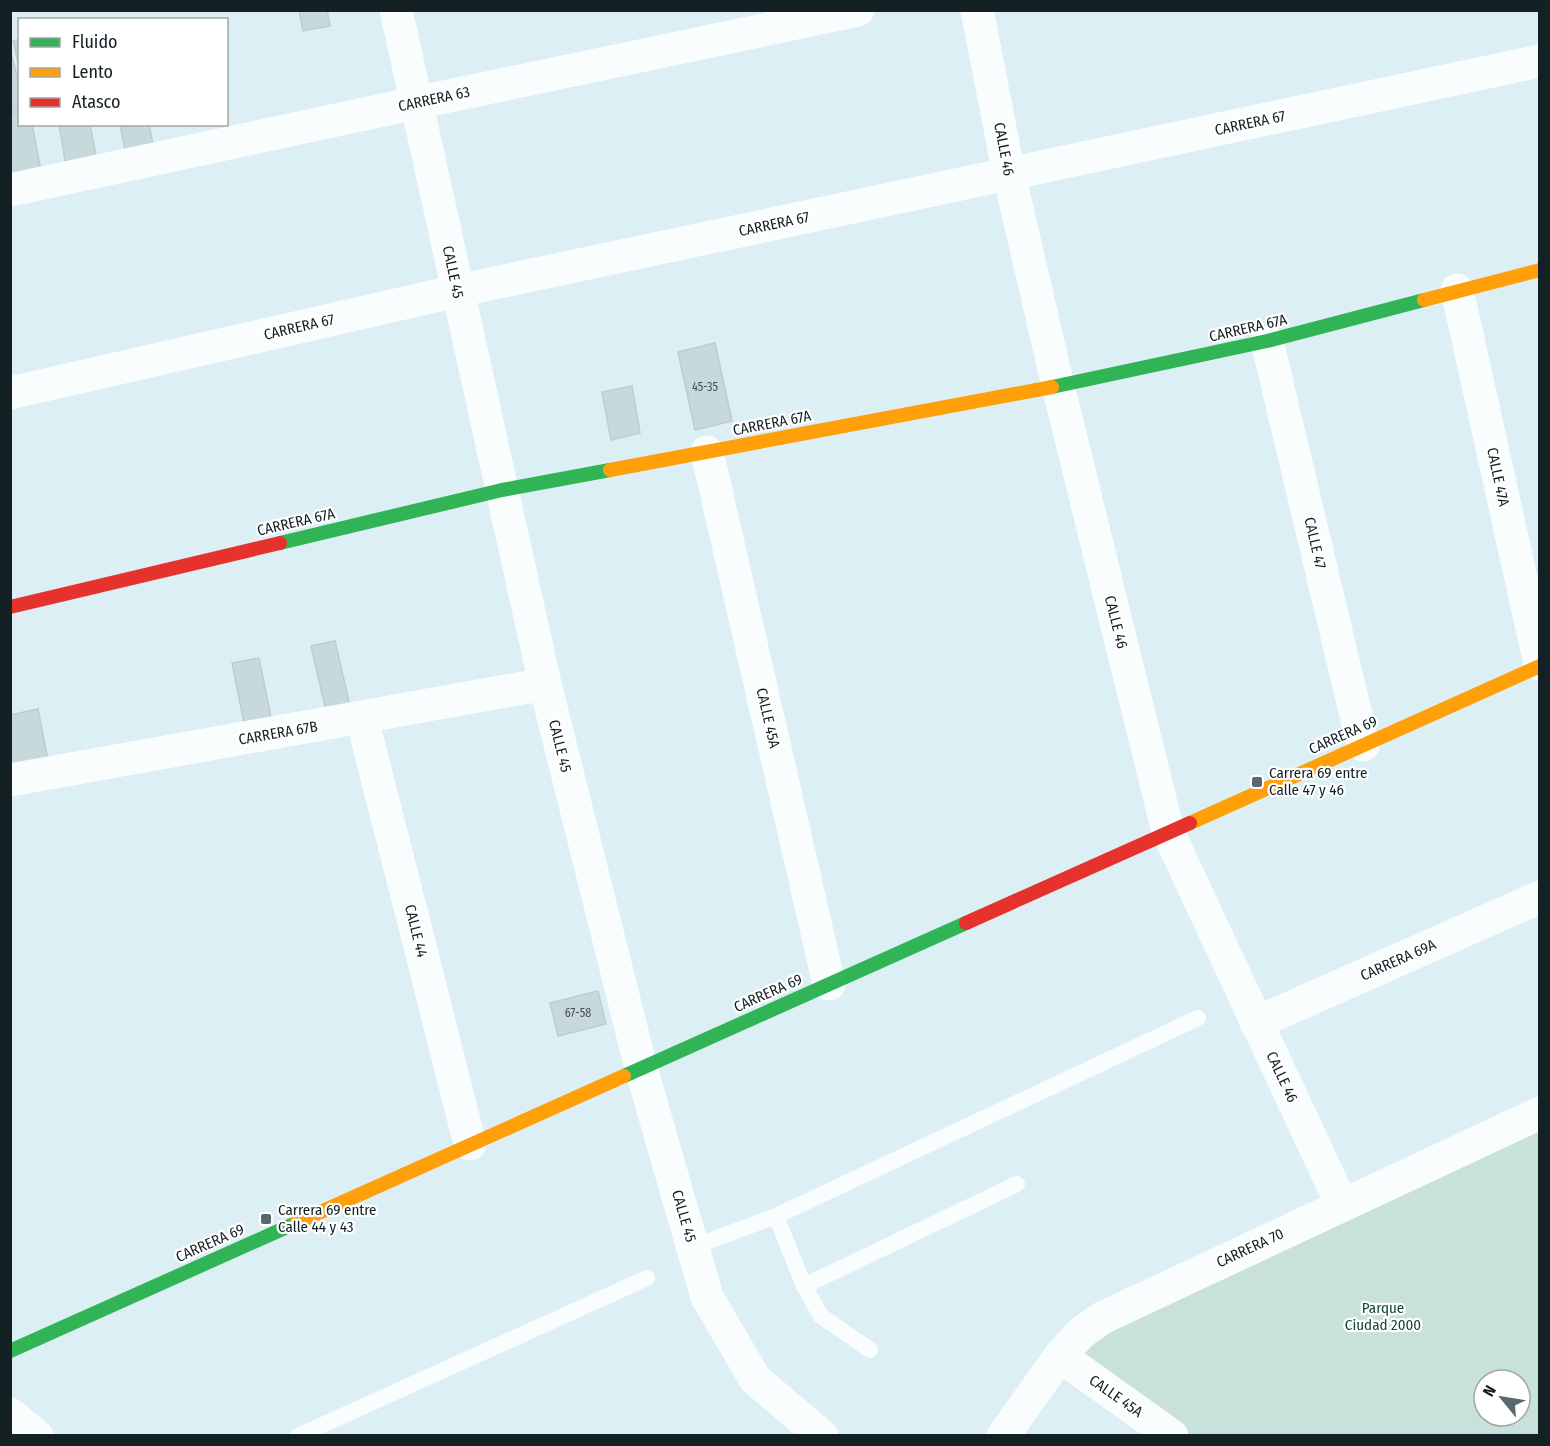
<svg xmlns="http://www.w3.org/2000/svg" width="1550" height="1446" font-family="'Fira Sans Condensed',sans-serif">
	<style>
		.green { fill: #c8e1db; fill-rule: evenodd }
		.building { fill: #c7d9da; stroke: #becdcf; stroke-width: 1.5 }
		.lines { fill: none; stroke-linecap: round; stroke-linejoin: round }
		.lane { stroke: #fafdfd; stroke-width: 16 }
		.street { stroke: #fafdfd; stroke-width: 33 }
		.fast { stroke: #30b455; stroke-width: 14 }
		.slow { stroke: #ff9f0a; stroke-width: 14 }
		.jam { stroke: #e5322d; stroke-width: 14 }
		.poi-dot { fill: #59686d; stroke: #fff; stroke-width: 2 }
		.labels { text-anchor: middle; stroke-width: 4.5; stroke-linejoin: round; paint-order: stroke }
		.number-label { font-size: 12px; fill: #425054 }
		.street-label { font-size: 15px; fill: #132024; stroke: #fff }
		.poi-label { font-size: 15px; fill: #132024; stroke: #fff; text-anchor: start }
		.park-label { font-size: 15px; fill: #124732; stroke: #fff }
	</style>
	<rect width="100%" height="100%" fill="#dceff4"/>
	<!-- green -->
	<path class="green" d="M1539,1113V1435H1172L1060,1356ZM1484,1380H1520V1416H1484Z"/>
	<!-- building -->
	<g class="building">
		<polygon points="299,10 327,10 330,26 303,31"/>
		<polygon points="20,39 20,72 13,41"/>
		<polygon points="10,49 20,87 20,109 10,111"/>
		<polygon points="20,111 20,124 32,124 41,171 11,176 10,113"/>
		<polygon points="59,124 90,124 98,167 67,172"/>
		<polygon points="120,124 149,124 153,144 125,150"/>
		<polygon points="715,343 732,421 695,430 678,352"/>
		<polygon points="632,386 640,433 611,440 602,392"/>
		<polygon points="335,641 351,710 327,715 311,646"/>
		<polygon points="259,658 272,722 245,728 232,663"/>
		<polygon points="38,709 50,771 14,777 10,756 10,715"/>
		<polygon points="598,991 606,1024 558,1036 550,1003"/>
	</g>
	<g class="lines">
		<!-- lane -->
		<g class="lane">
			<polyline points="776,1216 804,1286 821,1316 870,1350"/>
			<polyline points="693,1247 776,1216 1198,1018"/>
			<polyline points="804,1286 1017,1184"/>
			<polyline points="298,1436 647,1278"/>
		</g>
		<!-- street -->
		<g class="street">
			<polyline points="396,10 545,684 641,1068 707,1297 755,1379 822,1436"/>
			<polyline points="977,10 1009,174 1058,386 1168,832 1342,1205"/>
			<polyline points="10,190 416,103 858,10"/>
			<polyline points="1457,290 1540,664"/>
			<polyline points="1267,341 1363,745"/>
			<polyline points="10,393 457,291 1540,61"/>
			<polyline points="707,452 829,984"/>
			<polyline points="362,718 470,1144"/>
			<polyline points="10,780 545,684"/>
			<polyline points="1256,1023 1540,897"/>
			<polyline points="1060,1356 1172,1436"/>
			<polyline points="10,1414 37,1436"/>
			<polyline points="1003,1436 1060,1356 1081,1333 1102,1318 1540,1113"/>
		</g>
		<!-- fast -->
		<g class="fast">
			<polyline points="1052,387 1267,341 1424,300"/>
			<polyline points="280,543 502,490 610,470"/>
			<polyline points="624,1076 966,923"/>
			<polyline points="10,1351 296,1223"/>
		</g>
		<!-- slow -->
		<g class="slow">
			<polyline points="1424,300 1540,270"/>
			<polyline points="610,470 1052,387"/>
			<polyline points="1190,823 1540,666"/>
			<polyline points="296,1223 624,1076"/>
		</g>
		<!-- jam -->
		<g class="jam">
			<polyline points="10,607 280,543"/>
			<polyline points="966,923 1190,823"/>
		</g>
	</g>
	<!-- markers -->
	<g class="poi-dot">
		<rect x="1251" y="776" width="12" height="12" rx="3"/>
		<rect x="260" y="1213" width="12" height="12" rx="3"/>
	</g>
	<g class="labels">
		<!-- number labels -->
		<g class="number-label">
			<text x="705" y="391">45-35</text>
			<text x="578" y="1017">67-58</text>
		</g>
		<!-- street labels -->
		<g class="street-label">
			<text transform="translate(434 99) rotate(-12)" y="5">CARRERA 63</text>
			<text transform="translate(1250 123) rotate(-12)" y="5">CARRERA 67</text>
			<text transform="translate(1004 149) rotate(79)" y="5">CALLE 46</text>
			<text transform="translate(774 224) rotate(-12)" y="5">CARRERA 67</text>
			<text transform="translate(453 272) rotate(78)" y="5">CALLE 45</text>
			<text transform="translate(299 327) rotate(-13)" y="5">CARRERA 67</text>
			<text transform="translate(1248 328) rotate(-13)" y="5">CARRERA 67A</text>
			<text transform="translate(772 423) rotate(-11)" y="5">CARRERA 67A</text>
			<text transform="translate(1498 477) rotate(78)" y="5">CALLE 47A</text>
			<text transform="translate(296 522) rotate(-13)" y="5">CARRERA 67A</text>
			<text transform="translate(1315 543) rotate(77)" y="5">CALLE 47</text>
			<text transform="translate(1116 622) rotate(76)" y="5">CALLE 46</text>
			<text transform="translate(768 718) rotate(77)" y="5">CALLE 45A</text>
			<text transform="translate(278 733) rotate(-10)" y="5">CARRERA 67B</text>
			<text transform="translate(1343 735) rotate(-24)" y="5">CARRERA 69</text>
			<text transform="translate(560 746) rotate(76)" y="5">CALLE 45</text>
			<text transform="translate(416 931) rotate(76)" y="5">CALLE 44</text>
			<text transform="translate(1398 960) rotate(-24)" y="5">CARRERA 69A</text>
			<text transform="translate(768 993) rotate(-24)" y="5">CARRERA 69</text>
			<text transform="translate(1282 1077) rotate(65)" y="5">CALLE 46</text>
			<text transform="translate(684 1216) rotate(74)" y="5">CALLE 45</text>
			<text transform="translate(210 1243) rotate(-24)" y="5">CARRERA 69</text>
			<text transform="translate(1250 1248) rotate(-25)" y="5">CARRERA 70</text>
			<text transform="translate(1116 1396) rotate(35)" y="5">CALLE 45A</text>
		</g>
		<!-- poi labels -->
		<g class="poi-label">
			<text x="1269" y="778">Carrera 69 entre<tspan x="1269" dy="17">Calle 47 y 46</tspan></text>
			<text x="278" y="1215">Carrera 69 entre<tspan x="278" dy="17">Calle 44 y 43</tspan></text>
		</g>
		<!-- park labels -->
		<g class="park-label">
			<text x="1383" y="1313">Parque<tspan x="1383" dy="17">Ciudad 2000</tspan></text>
		</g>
	</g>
	<!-- border -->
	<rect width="1550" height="1446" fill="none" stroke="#132024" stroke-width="24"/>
	<!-- legend -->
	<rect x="18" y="18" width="210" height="108" fill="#ffffff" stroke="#a1a6a7" stroke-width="1.5"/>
	<rect x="30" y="38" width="30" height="9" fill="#30b455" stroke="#a1a6a7" stroke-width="1.5"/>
	<text x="72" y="48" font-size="18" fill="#132024">Fluido</text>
	<rect x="30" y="68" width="30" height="9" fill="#ff9f0a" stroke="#a1a6a7" stroke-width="1.5"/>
	<text x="72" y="78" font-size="18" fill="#132024">Lento</text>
	<rect x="30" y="98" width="30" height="9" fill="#e5322d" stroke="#a1a6a7" stroke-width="1.5"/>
	<text x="72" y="108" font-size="18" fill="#132024">Atasco</text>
	<!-- north arrow -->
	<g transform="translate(1502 1398) rotate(300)"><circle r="28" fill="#ffffff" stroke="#a1a6a7" stroke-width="1.5"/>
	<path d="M0-4.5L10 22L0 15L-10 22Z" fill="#59686d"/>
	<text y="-9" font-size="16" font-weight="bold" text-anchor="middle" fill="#132024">N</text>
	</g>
</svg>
